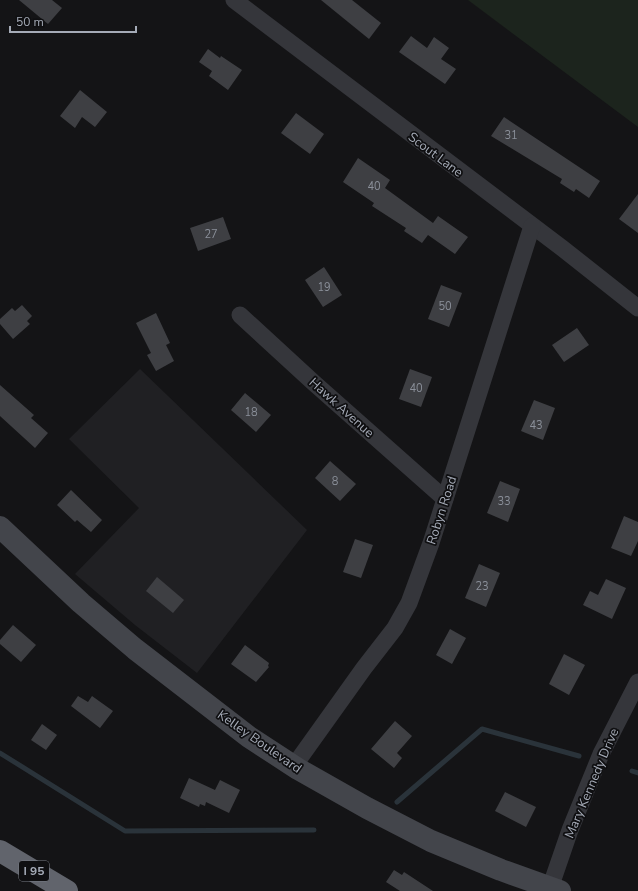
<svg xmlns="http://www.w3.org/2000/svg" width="638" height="891" font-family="'Nunito Sans',sans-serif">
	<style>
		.built { fill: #202023 }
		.green { fill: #1c241d }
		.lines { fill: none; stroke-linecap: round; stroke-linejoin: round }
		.stream { stroke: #2a333a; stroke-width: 5 }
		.building { fill: #3e3f43 }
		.street { stroke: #35363b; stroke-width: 17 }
		.secondary { stroke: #43454b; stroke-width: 22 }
		.highway { stroke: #61646c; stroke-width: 22 }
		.labels { text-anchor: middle; stroke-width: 3.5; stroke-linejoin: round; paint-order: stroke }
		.number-label { font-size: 11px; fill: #8b909a }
		.shield { fill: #0f0f11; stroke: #787c85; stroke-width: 1 }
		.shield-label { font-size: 12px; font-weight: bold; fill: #a5abb7 }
		.street-label { font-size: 13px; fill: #a5abb7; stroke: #0f0f11 }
	</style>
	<rect width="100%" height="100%" fill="#141416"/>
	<!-- built -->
	<polygon class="built" points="140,369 307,530 197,673 135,625 75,574 139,508 69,439"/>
	<!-- green -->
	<polygon class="green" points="468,0 638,0 638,127"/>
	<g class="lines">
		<!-- stream -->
		<g class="stream">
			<polyline points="0,753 125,831 314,830"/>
			<polyline points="632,771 638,773"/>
			<polyline points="397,802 482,729 579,756"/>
		</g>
	</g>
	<!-- building -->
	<g class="building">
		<polygon points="19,0 52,0 62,8 48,24"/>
		<polygon points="321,0 352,0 381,23 369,39"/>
		<polygon points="411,36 427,48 434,37 449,48 441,59 456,69 445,84 399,52"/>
		<polygon points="208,49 220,58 221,56 242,70 228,90 209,76 212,71 199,62"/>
		<polygon points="80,90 107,112 95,127 82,117 75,128 60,116"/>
		<polygon points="296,113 324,134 310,154 281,133"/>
		<polygon points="504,117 600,181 589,198 576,189 574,192 560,183 562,179 491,136"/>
		<polygon points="358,158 390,180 385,188 433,223 438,216 468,237 455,254 428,235 422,243 404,231 406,228 372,206 374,203 343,182"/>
		<polygon points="638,194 638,233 619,219"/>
		<polygon points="223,217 231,239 198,251 190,228"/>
		<polygon points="324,267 342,295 323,307 305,280"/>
		<polygon points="441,285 462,293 449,327 428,319"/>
		<polygon points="22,305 32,316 27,321 30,324 13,339 0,324 0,319 12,308 15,311"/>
		<polygon points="156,313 170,343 166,345 174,361 156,371 147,355 151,353 136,323"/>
		<polygon points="577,328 589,345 564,362 552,345"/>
		<polygon points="410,369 432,377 421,407 399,399"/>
		<polygon points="0,385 34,415 31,418 48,433 35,448 0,416"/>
		<polygon points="245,393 271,415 256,432 231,410"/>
		<polygon points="534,400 555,408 543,440 521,431"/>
		<polygon points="330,461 356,484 340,501 315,478"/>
		<polygon points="500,481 520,489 508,522 487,513"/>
		<polygon points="71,490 102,520 91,532 77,520 75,522 57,505"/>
		<polygon points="624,516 638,522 638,541 631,556 611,548"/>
		<polygon points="355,539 373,545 361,578 343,572"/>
		<polygon points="479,564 500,573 486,607 465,598"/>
		<polygon points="157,577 184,600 173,613 146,591"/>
		<polygon points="606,579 626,588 612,619 583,605 590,591 598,595"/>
		<polygon points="13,625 36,645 21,662 0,644 0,640"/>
		<polygon points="450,629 466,638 452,664 436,655"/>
		<polygon points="245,645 269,663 268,666 269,667 256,682 231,664"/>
		<polygon points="564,654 585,665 569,695 549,684"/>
		<polygon points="78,696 88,702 92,696 113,711 100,728 71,706"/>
		<polygon points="395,721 412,736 397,753 402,758 394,768 371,749"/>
		<polygon points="42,724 57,735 46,750 31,740"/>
		<polygon points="189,778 215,790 220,780 240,790 229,813 206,802 205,806 200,804 199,807 180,798"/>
		<polygon points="505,792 536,807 526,827 495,811"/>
		<polygon points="394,870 402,875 404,872 433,891 400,891 386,882"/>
	</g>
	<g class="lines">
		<!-- street -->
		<g class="street">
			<polyline points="234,0 562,248 638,308"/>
			<polyline points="240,315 314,383 445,499"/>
			<polyline points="294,766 364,668 395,628 409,603 431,543 532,226"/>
			<polyline points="549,891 570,830 601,754 638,682"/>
		</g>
		<!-- secondary -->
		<polyline class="secondary" points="0,527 81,603 135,649 249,737 298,769 367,808 431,841 501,870 560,891"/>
		<!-- highway -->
		<polyline class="highway" points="0,851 67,891"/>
	</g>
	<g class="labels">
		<!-- number labels -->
		<g class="number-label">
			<text x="511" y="139">31</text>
			<text x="374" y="190">40</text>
			<text x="211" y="238">27</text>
			<text x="324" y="291">19</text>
			<text x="445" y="310">50</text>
			<text x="416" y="392">40</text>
			<text x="251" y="416">18</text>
			<text x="536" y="429">43</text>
			<text x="335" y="485">8</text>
			<text x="504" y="505">33</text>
			<text x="482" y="590">23</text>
		</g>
		<!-- shield labels -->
		<rect class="shield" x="19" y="861" width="30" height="20" rx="3"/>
		<g class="shield-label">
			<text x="34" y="875">I 95</text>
		</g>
		<!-- street labels -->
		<g class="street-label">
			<text transform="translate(436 154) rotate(37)" y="5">Scout Lane</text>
			<text transform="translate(342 407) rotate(42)" y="5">Hawk Avenue</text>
			<text transform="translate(441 510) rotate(-72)" y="5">Robyn Road</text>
			<text transform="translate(260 741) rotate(35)" y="5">Kelley Boulevard</text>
			<text transform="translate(591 783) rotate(-67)" y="5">Mary Kennedy Drive</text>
		</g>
	</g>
	<!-- scale -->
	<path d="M10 26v6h126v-6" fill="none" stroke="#a5abb7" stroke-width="2"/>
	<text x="16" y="26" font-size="12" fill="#a5abb7" stroke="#0f0f11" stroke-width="3" paint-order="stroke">50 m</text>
</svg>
